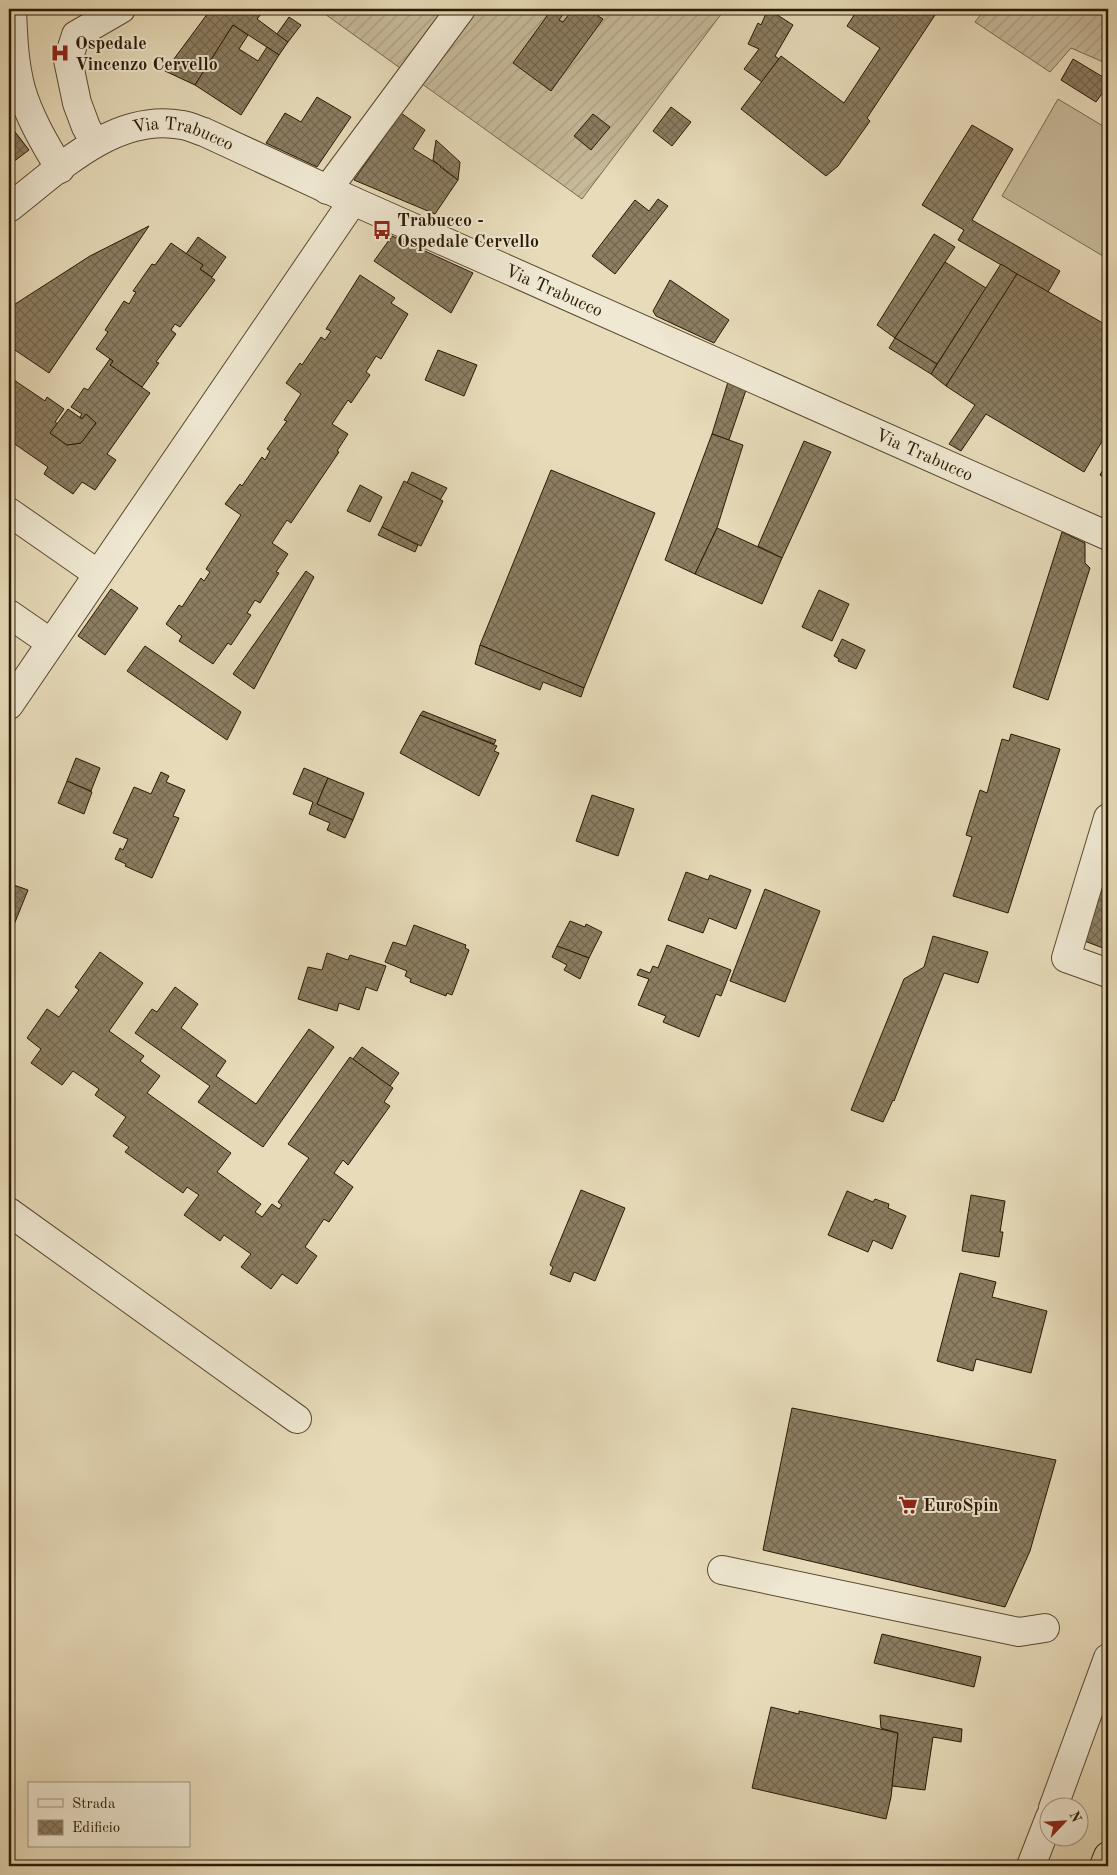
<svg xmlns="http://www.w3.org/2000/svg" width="1117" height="1875" font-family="'Old Standard TT',serif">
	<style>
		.garden { fill: url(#garden-furrows); stroke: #786a4e }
		.pitch { fill: #c7ba9a; stroke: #786a4e }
		.building { fill: url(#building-cross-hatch); stroke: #2a1903 }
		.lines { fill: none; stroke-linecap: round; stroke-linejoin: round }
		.minor-casing { stroke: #594a30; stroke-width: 30 }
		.highway-casing { stroke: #2a1903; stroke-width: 30 }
		.minor { stroke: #efe8d2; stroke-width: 28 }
		.highway { stroke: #e7dbb9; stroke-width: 28 }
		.labels { text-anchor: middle; stroke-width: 4; stroke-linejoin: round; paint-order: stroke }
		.poi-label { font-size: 18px; font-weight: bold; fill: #2a1903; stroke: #efe8d2; text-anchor: start }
		.street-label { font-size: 18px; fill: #2a1903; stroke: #efe8d2 }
	</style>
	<defs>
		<pattern id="garden-furrows" width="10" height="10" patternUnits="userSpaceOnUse" patternTransform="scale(1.25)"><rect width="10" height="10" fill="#c7ba9a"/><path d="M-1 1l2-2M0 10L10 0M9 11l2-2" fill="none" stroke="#ab9f83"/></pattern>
		<pattern id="building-cross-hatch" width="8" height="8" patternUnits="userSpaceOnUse" patternTransform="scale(1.25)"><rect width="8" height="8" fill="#8c7e62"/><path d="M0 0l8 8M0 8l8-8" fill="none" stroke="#73664f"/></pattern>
	</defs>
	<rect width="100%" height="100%" fill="#e7dbb9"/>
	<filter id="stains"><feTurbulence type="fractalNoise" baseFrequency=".004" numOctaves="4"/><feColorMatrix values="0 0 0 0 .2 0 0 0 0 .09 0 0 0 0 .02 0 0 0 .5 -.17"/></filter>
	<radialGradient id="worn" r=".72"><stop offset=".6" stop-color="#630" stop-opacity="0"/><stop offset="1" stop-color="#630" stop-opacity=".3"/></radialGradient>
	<!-- garden -->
	<g class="garden">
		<polygon points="318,9 725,9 582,199"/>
		<polygon points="985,9 1108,9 1108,64 1071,48 1050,72 975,22"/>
	</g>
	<!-- pitch -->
	<polygon class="pitch" points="1058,99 1108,129 1108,259 1002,196"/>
	<!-- building -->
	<g class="building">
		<polygon points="211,9 265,9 257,19 288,42 279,55 233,25 195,85 165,71"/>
		<polygon points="552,9 566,10 559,20 563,22 573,9 604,9 598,16 603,19 551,91 513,63"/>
		<polygon points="768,9 793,25 775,56 779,59 762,82 744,69 759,49 748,44 758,23 761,25"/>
		<polygon points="858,9 939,9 867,118 870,121 838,166 826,176 741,109 781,56 844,103 880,48 847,26"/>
		<polygon points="289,17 301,25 288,42 277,34"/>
		<polygon points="233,25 248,35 239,49 258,61 267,47 279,55 241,115 195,85"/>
		<polygon points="1073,59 1108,80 1108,85 1096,102 1061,80"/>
		<polygon points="317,97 351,117 317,167 266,143 285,113 301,122"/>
		<polygon points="671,107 691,122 672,146 653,131"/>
		<polygon points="401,113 425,130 413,149 441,166 440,167 458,180 435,214 354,180"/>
		<polygon points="593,114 610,127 591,150 574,136"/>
		<polygon points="9,124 29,150 9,165"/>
		<polygon points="972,125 1013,149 972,220 1060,271 1048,292 958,240 964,230 922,205"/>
		<polygon points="436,140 460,162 458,180 433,160"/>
		<polygon points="658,199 668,206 615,274 592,256 635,200 649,211"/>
		<polygon points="149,226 49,373 9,346 9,308 90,256"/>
		<polygon points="934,234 955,247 895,338 877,325"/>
		<polygon points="392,236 473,273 451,313 374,261"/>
		<polygon points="198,237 226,257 212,277 200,269 203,265 186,254"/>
		<polygon points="171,243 203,265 200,269 215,280 180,327 175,324 171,330 176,334 156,362 159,363 142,387 110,365 113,361 96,349 108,332 105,330 124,301 129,304 136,292 133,291 152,264 155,265"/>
		<polygon points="945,262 986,288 937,364 895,338"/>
		<polygon points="1001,264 1017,274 946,386 931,374"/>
		<polygon points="1017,274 1108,326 1108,431 1084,472 986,414 961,451 949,444 975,405 946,386"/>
		<polygon points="360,275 395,298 391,303 408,314 381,359 376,356 366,372 370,375 351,403 348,400 332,424 348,434 337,451 339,452 291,523 287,520 272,543 288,554 276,572 279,573 260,603 255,600 247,613 251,615 231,645 228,643 213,664 179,641 182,636 166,624 179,605 182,607 201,578 204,581 210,572 206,569 241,515 225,504 240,484 242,486 262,457 265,460 270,451 267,449 287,421 284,420 301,394 286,383 300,363 302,365 321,337 325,340 331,331 326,329"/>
		<polygon points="670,280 729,320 714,343 656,316 653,311"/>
		<polygon points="895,338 937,364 931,374 889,348"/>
		<polygon points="438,350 477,365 464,396 425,380"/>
		<polygon points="110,359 113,361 110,365 150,393 107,454 116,460 95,490 82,482 73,494 44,474 48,467 9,440 9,387 14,380 45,401 47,397 64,409 55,422 58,424 50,433 67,445 81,443 96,423 86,414 82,419 80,417 82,414 71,407 84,388 88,390"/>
		<polygon points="728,382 746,390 729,440 712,434"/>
		<polygon points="68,409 82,419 86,414 96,423 81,443 67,445 50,433"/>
		<polygon points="712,434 743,445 717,528 695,574 665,560"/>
		<polygon points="804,441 831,452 782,558 758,546"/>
		<polygon points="1108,461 1108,480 1100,475"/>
		<polygon points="551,470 655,513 584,688 480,645"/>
		<polygon points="412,472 447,488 440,500 407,483"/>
		<polygon points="404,481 443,501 421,546 382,527"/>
		<polygon points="360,485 382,497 370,522 347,511"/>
		<polygon points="382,527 418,545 415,552 378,535"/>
		<polygon points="717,528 782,558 762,604 695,574"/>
		<polygon points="1062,532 1085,543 1085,563 1090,568 1048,700 1013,687"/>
		<polygon points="306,571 314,577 254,689 233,674"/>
		<polygon points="111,589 138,608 105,655 78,636"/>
		<polygon points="819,590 849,604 832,641 802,627"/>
		<polygon points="842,639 865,650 856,669 838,661 839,659 834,656"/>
		<polygon points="480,645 584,688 581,697 543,682 540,690 475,664"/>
		<polygon points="145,646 241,712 227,740 127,671"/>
		<polygon points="423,711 496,740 494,744 420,715"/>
		<polygon points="420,715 497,746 494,751 499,753 479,796 400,753"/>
		<polygon points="1011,734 1060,749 1008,913 953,896 972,837 966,835 980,790 987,793 1002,739 1009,741"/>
		<polygon points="76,758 100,768 91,791 67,781"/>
		<polygon points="304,768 328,778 317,804 353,820 345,838 327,830 330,823 309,814 313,802 293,794"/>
		<polygon points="161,772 169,776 166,782 185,790 173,816 179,818 152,878 125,866 126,864 115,859 120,848 123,850 128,839 113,833 134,787 151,794"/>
		<polygon points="328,778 364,793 353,820 317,804"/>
		<polygon points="67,781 92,792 84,814 58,803"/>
		<polygon points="592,795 634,809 618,856 576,841"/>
		<polygon points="686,872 708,880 710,875 751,890 736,929 709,918 703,933 668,920"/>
		<polygon points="1108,872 1108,950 1082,940"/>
		<polygon points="9,877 13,879 11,884 28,890 9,937"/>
		<polygon points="765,889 820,911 785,1002 730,981"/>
		<polygon points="570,921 585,927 586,924 602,932 589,958 557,946"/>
		<polygon points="414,925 466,945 465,948 469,950 452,995 447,993 446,996 410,982 411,979 405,976 407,971 385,962 393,942 406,946"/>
		<polygon points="933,936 988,952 978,983 944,973 894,1101 893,1100 883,1122 851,1110 904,979 924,967"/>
		<polygon points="667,945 731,970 721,996 716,994 699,1037 663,1022 666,1016 638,1005 649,979 637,975 640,969 650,973 653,966 658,968"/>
		<polygon points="557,946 589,958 580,979 564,970 567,965 552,957"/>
		<polygon points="100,952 143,983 109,1031 144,1056 140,1061 160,1076 147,1093 231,1153 217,1172 261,1204 255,1212 262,1217 272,1204 279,1209 282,1205 278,1202 309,1158 288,1144 350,1057 393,1088 384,1102 390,1106 348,1165 343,1160 334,1173 353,1187 329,1222 324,1219 305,1247 317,1256 297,1284 282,1274 271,1289 241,1267 251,1254 224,1235 220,1241 184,1215 199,1195 187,1187 183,1193 125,1152 129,1147 113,1136 126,1117 95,1095 99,1089 73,1071 62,1085 31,1063 41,1049 27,1038 47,1009 59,1017 79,990 75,987"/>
		<polygon points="327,953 348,960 350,955 386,966 377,991 366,987 359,1010 339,1003 337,1011 298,999 308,967 322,970"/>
		<polygon points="175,987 198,1004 181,1028 226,1061 216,1076 256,1104 309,1029 334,1047 263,1147 198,1102 210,1086 135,1033 152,1009 157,1012"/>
		<polygon points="362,1047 399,1073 390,1086 353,1059"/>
		<polygon points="581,1190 625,1208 595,1281 574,1272 570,1282 550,1274 553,1267 550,1265"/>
		<polygon points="847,1191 873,1202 875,1199 889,1204 888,1208 906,1216 892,1249 873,1240 868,1252 828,1235"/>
		<polygon points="971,1195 1005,1201 1000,1232 1003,1232 999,1257 962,1251"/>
		<polygon points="960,1273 996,1282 992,1297 1047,1311 1031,1373 976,1359 973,1371 937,1361"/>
		<polygon points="792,1408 1056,1460 1030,1551 1005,1607 763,1550"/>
		<polygon points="882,1634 981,1657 974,1687 874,1663"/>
		<polygon points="771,1707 799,1714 799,1711 898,1733 891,1797 886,1819 752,1788"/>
		<polygon points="880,1715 962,1729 961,1742 933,1737 925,1790 892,1786 898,1733 881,1728"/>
	</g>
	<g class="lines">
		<!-- minor casing -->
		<g class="minor-casing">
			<g id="minor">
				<path d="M12,9C13,36 14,63 21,89C29,117 45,144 60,169"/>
				<polyline points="95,143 86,127 77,103 68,60 76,35 121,9"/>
				<polyline points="327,190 461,9"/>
				<path id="s1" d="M9,208C58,170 115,112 182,125C190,126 197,130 204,132L353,201L1108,536"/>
				<polyline points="9,512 98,574"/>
				<polyline points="9,614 51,643"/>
				<polyline points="9,705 353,201"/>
				<polyline points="1108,818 1066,958 1108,973"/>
				<polyline points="9,1212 297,1419"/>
				<polyline points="722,1570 1019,1632 1045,1628"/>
				<polyline points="1053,1808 1108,1658"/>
				<polyline points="1031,1866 1050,1817"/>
			</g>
		</g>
		<!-- highway casing -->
		<g class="highway-casing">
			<polyline id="highway" points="1104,1866 1108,1856"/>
		</g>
		<!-- minor -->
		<use href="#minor" class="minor"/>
		<!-- highway -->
		<use href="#highway" class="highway"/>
	</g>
	<!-- icons -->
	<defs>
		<g id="hospital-bare" transform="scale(1.5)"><path d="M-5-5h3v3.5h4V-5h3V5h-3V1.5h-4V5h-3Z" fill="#8f2418" stroke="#efe8d2" stroke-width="2.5" paint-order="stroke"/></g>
		<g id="bus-bare" transform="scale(1.5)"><path d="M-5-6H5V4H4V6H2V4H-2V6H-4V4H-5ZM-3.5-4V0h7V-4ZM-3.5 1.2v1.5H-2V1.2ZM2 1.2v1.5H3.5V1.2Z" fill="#8f2418" stroke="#efe8d2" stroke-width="2.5" paint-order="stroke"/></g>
		<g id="supermarket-bare" transform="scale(1.5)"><path d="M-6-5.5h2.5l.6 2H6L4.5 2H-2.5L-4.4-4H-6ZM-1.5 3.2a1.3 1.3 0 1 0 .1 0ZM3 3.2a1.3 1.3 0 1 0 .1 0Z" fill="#8f2418" stroke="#efe8d2" stroke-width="2.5" paint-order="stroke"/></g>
	</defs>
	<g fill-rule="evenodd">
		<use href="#hospital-bare" x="60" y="53"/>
		<use href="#bus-bare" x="382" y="230"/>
		<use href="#supermarket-bare" x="908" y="1505"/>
	</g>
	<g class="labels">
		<!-- poi labels -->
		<g class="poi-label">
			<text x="75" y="49">Ospedale<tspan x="75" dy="21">Vincenzo Cervello</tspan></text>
			<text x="397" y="226">Trabucco -<tspan x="397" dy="21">Ospedale Cervello</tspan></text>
			<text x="923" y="1511">EuroSpin</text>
		</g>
		<!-- street labels -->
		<g class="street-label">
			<text dy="6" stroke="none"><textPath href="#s1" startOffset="201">Via Trabucco</textPath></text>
			<text dy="6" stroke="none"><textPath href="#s1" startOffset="606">Via Trabucco</textPath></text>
			<text dy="6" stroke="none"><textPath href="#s1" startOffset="1011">Via Trabucco</textPath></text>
		</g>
	</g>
	<!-- margin -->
	<rect width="1117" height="1875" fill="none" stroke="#e7dbb9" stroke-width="30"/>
	<rect x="10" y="10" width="1097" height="1855" fill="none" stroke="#2a1903" stroke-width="2.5"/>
	<rect x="15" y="15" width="1087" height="1845" fill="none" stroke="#2a1903"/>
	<!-- legend -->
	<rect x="28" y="1782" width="162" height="65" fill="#efe8d2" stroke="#a0957f"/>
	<rect x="38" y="1799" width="25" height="8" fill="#efe8d2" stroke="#a0957f"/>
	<text x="72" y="1808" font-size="15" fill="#2a1903">Strada</text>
	<rect x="38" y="1820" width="25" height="15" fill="url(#building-cross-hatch)" stroke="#a0957f"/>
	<text x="72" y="1832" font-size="15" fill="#2a1903">Edificio</text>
	<!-- north arrow -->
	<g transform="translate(1064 1822) rotate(65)"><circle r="24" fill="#efe8d2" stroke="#a0957f"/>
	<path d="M0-4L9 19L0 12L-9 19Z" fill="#8f2418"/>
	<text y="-8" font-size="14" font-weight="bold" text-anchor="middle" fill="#2a1903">N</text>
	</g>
	<rect width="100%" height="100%" filter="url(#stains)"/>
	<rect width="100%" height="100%" fill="url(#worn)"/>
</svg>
